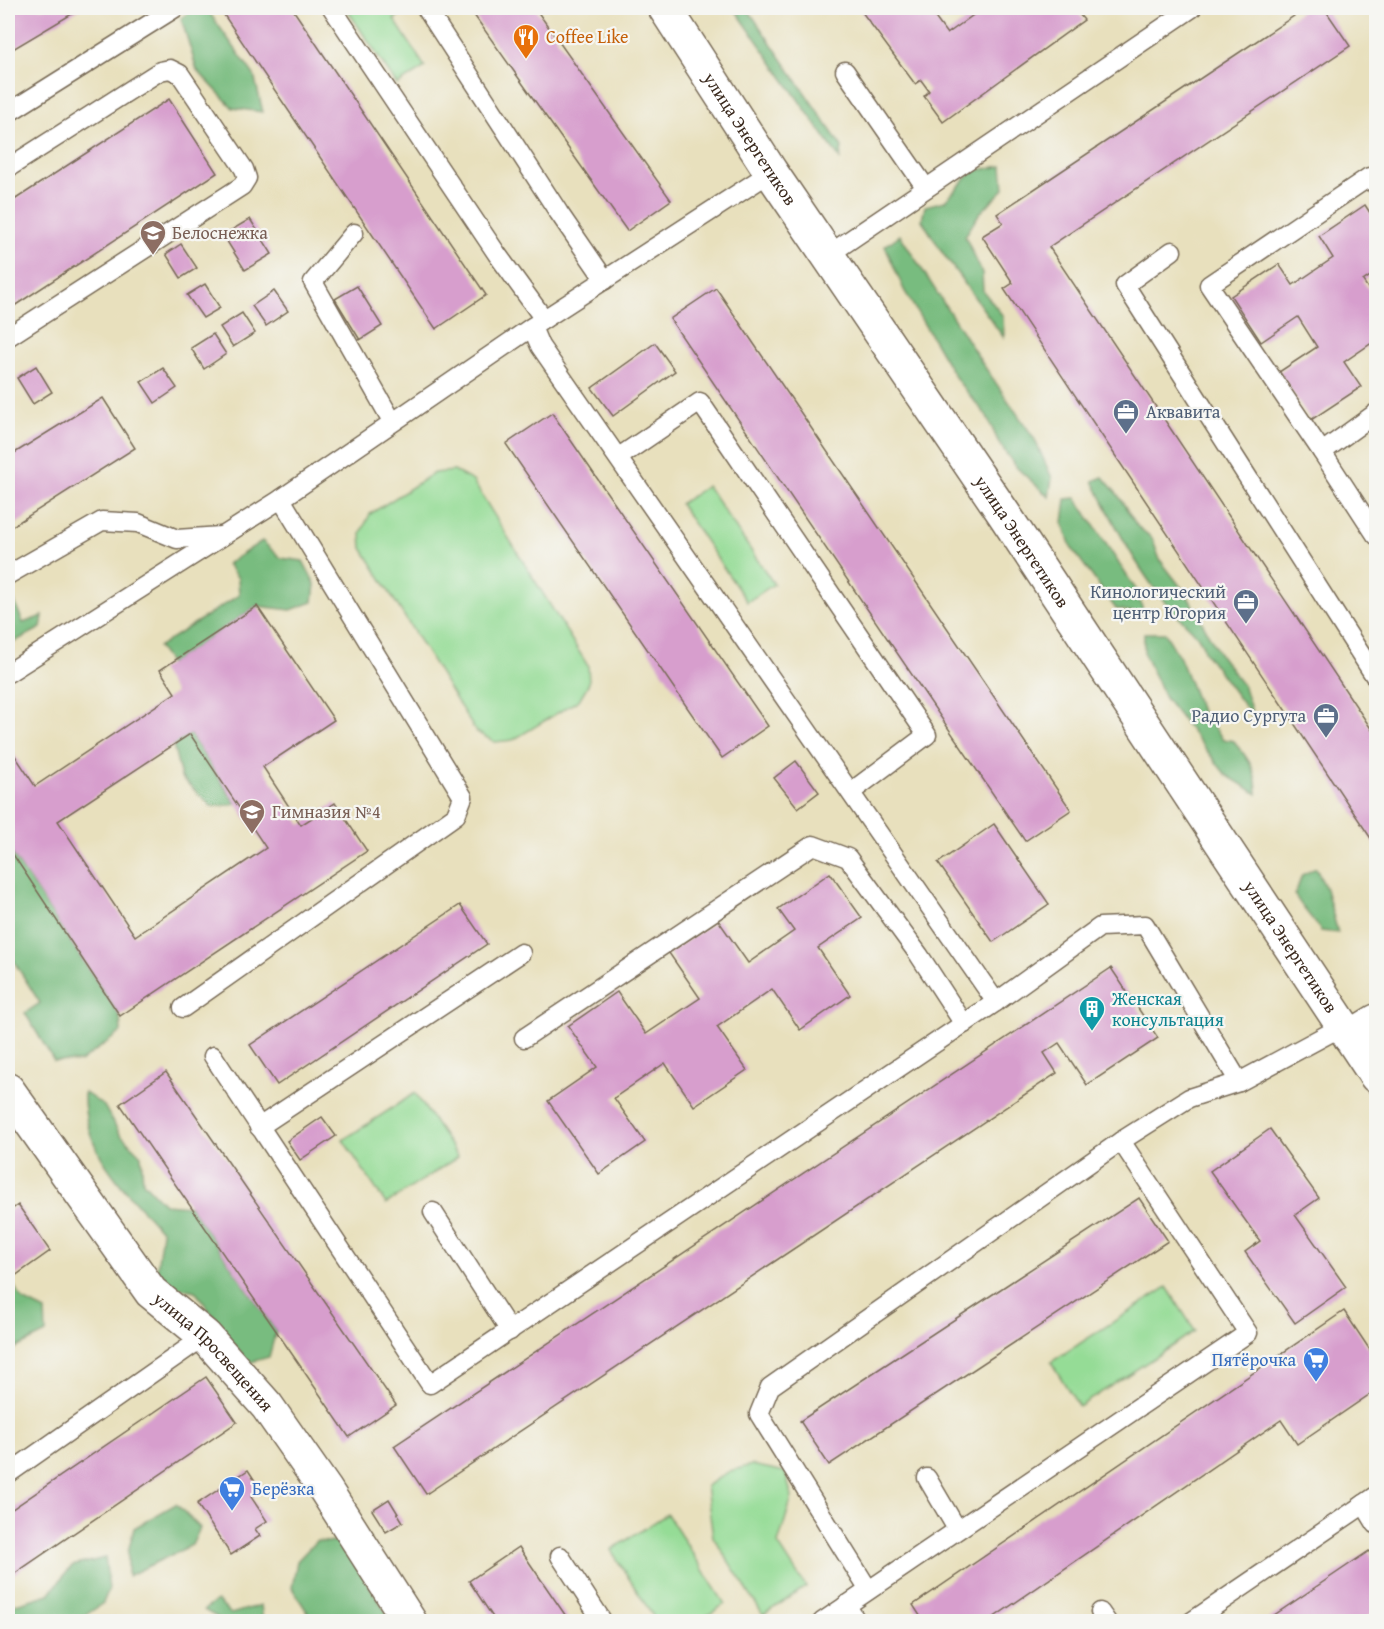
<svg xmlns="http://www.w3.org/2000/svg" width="1384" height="1629" font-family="'Gentium Book Plus',serif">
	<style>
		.green { fill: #95dc96; stroke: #68835a; stroke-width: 1.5 }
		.forest { fill: #78bc7f; stroke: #5a734e; stroke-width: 1.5 }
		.building { fill: #d79ecd; fill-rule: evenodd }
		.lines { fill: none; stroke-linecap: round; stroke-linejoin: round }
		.lane-casing { stroke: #786a56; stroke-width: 21 }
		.street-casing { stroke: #786a56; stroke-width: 36 }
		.secondary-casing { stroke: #786a56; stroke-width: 36 }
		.lane { stroke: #fff; stroke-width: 18 }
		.street { stroke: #fff; stroke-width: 33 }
		.secondary { stroke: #fff; stroke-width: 33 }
		.labels { text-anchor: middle; stroke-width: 4.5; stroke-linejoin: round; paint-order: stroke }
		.food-label { font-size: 18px; fill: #c56008; stroke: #f6f6f2; text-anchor: start }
		.street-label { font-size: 18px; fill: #3b2a1e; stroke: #f6f6f2 }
		.education-label { font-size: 18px; fill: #785e54; stroke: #f6f6f2; text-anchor: start }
		.service-label { font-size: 18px; fill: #4e5e75; stroke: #f6f6f2; text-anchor: end }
		.culture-label { font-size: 18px; fill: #0d838f; stroke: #f6f6f2; text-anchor: start }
		.shop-label { font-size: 18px; fill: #366cbe; stroke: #f6f6f2; text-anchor: end }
	</style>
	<rect width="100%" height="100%" fill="#f6f6f2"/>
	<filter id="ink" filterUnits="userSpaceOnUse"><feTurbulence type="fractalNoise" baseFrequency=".0167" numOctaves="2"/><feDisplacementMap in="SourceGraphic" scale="12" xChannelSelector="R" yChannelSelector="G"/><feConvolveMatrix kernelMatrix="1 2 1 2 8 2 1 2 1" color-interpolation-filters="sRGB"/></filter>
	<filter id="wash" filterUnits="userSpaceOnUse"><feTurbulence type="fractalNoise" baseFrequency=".008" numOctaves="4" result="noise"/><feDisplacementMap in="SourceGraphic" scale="24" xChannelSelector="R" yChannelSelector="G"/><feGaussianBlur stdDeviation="1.35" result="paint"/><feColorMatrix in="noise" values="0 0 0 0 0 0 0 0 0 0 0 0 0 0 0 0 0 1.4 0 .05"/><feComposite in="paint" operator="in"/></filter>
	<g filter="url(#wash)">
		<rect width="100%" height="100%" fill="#e8e0bd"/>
		<!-- green -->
		<g class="green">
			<polygon points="346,8 411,8 394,19 425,67 397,85"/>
			<polygon points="454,471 473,481 588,666 589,683 579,700 513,740 495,742 476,732 362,548 361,533 370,514 434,473"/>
			<polygon points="707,486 774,584 747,602 680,504"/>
			<polygon points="415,1093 458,1157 386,1204 343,1140"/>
			<polygon points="1167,1287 1195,1331 1079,1407 1051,1362"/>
			<polygon points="752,1465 785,1472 792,1497 778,1544 806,1587 763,1615 713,1537 706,1486 730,1471"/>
			<polygon points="667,1514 725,1604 699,1621 656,1621 611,1550"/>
		</g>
		<!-- forest -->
		<g class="forest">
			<polygon points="206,8 254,75 263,112 233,108 197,70 181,18 193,10"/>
			<polygon points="734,8 747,8 842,147 840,159"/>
			<polygon points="1002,166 1004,189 979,214 965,236 982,273 983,291 1003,316 1004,338 944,255 922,220 925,206 945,201 973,171"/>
			<polygon points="900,235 982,363 1034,438 1052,478 1049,497 1016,467 999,443 986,415 957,380 904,290 885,246"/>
			<path d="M1103,477L1118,495L1137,526L1152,538L1160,560L1187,595L1220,655L1244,687L1254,719L1204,651C1202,635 1185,624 1174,612C1141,577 1114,524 1093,481Z"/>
			<polygon points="1076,498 1137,591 1144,614 1116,609 1071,547 1063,523 1066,499"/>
			<polygon points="262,541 281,558 303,561 315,584 313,602 291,610 257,606 170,664 158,647 239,595 238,578 227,564"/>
			<polygon points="8,595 12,595 23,623 43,616 41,628 8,645"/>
			<path d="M1144,633H1165L1180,658L1201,711L1223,739L1234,741C1249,760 1257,770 1257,794L1226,775L1165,698L1144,654Z"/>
			<polygon points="190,734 236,804 212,807 181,777 173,744"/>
			<polygon points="8,847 120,1016 121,1032 80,1062 54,1061 25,1013 40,1003 8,952"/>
			<path d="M1316,868L1326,889L1338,933L1321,931C1313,918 1302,909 1295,895L1302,875Z"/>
			<path d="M84,1092L104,1106L120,1134L141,1155L143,1182L164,1204L190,1206L276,1331L269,1357L248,1363L195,1291L167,1285L156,1276L162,1232C126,1190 82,1152 84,1092Z"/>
			<polygon points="9,1279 23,1300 45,1311 46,1333 8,1352"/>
			<polygon points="176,1504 200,1528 192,1545 128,1576 128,1552 134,1528"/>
			<polygon points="316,1541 342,1543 392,1621 313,1621 292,1588 297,1561"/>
			<polygon points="105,1558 109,1589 103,1603 77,1621 8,1621 9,1606 49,1594 72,1566"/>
			<polygon points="217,1601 231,1614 261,1605 263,1621 223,1621 204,1610"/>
		</g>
		<g id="blocks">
			<!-- building -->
			<g class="building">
				<polygon points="8,8 82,8 8,52"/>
				<polygon points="235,8 292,8 486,295 436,329 224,15"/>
				<polygon points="469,8 535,8 671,200 627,231"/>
				<polygon points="859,8 928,8 947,34 983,8 1074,8 1084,20 943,122 924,96 929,91 921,80 915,84"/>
				<polygon points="1306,8 1324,8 1350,46 1049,247 1376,736 1376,846 1004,289 1013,283 982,236 1003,223 997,214"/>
				<polygon points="169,99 217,173 8,310 8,204"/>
				<polygon points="1365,205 1376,222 1376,272 1363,281 1376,300 1376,340 1344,362 1361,387 1311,420 1279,372 1317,347 1298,317 1261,342 1231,296 1279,264 1293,285 1333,258 1319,236"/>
				<polygon points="250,219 272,254 245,270 223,235"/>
				<polygon points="181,244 197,268 181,278 166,254"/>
				<polygon points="205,284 220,308 203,318 187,295"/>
				<polygon points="357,286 382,326 360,340 335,299"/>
				<polygon points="716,288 1071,810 1025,841 670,319"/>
				<polygon points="274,291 288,311 266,326 252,306"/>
				<polygon points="242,313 255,333 233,347 220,327"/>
				<polygon points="213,334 226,354 204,369 191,348"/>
				<polygon points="655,343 675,371 613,416 592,388"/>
				<polygon points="36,366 52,392 33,404 17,378"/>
				<polygon points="163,368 177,388 155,403 141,382"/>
				<polygon points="103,398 135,448 8,529 8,457"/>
				<polygon points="552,413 768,726 722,758 506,444"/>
				<path d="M257,606L334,720L263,767L301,825L335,803L367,851L120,1016L8,847V745L35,786L175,693L160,670ZM190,734L266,848L135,936L58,821Z"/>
				<polygon points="796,761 819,792 798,808 774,778"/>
				<polygon points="994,824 1049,904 993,942 938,863"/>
				<polygon points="830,873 862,918 818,948 850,995 800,1030 772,989 717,1027 747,1070 694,1106 665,1063 614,1098 645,1142 599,1174 548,1101 597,1067 568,1026 617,992 646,1034 700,998 669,953 718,920 748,963 794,931 778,909"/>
				<polygon points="460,905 487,944 277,1085 250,1045"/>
				<polygon points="1111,968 1158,1038 1087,1085 1059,1043 1044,1053 1057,1073 426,1494 394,1446"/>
				<polygon points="166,1072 396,1405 349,1437 120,1104"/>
				<polygon points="322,1117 336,1136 300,1160 287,1141"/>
				<polygon points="1270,1129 1319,1198 1295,1215 1346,1287 1295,1323 1245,1252 1260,1241 1210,1171"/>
				<polygon points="1139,1198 1168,1241 829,1465 800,1421"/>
				<polygon points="18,1205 50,1251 8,1281 8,1212"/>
				<polygon points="1344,1311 1376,1359 1376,1390 1297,1444 1281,1420 987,1622 924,1622 913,1605"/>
				<polygon points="206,1377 237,1422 8,1578 8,1512"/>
				<polygon points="248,1470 261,1490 251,1497 267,1521 255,1529 260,1536 231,1555 197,1504"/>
				<polygon points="389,1499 403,1522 386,1532 372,1510"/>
				<polygon points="519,1547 531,1565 570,1622 496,1622 469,1581"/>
				<polygon points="1369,1551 1376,1563 1376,1611 1360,1622 1264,1622"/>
			</g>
		</g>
	</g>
	<g filter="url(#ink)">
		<use href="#blocks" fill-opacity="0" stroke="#786a56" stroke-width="1.5"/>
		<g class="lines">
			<!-- lane casing -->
			<g class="lane-casing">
				<g id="lane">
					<polyline points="332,8 497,254 544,319"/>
					<polyline points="426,8 559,213 605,280"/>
					<polyline points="845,71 926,188"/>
					<polyline points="8,113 175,8"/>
					<polyline points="8,168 160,71 170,69 180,74 244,169 247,178 242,186 8,337"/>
					<polyline points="354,233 313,282 392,421"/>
					<polyline points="1172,251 1125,285 1376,678"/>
					<polyline points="828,255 1192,8"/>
					<polyline points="532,327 540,346 996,1002"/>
					<polyline points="1376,413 1322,452 1376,535"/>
					<polyline points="1322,452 1209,285 1369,177 1376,185"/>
					<polyline points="619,457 700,402 927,735 851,792"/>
					<polyline points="8,575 102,521 138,523 177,539 221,536"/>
					<polyline points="8,673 281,499 532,327 771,172"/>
					<polyline points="183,1008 456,815 463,797 281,499"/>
					<polyline points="524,1038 813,845 848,858 919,955 964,1024"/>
					<polyline points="213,1056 430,1384 996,1002 1100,927 1145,925 1239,1082"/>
					<polyline points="259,1127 521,953"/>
					<polyline points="433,1212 510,1331"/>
					<polyline points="8,1474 205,1336"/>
					<polyline points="927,1478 957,1529"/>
					<polyline points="1364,1504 1376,1524"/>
					<polyline points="560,1556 603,1622"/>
					<polyline points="868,1589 759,1414 770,1387 1121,1141 1189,1098 1239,1082 1343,1026"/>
					<polyline points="846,1605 857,1622"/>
					<polyline points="1100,1612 1107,1622"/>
					<polyline points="822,1622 1248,1333 1121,1141"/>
					<polyline points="1191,1622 1376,1496"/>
				</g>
			</g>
			<!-- street casing -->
			<g class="street-casing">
				<g id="street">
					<polyline points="1350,1037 1376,1021"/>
					<path id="s1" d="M8,1090L151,1292L205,1336L267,1406L325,1489L410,1622"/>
				</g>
			</g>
			<!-- secondary casing -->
			<g class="secondary-casing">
				<g id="secondary">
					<path id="s2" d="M665,8L771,172L1004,514L1376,1076"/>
				</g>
			</g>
			<!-- lane -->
			<use href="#lane" class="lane"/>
			<!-- street -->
			<use href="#street" class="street"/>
			<!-- secondary -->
			<use href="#secondary" class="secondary"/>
		</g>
	</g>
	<!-- icons -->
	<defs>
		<g id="restaurant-pin" transform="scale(1.35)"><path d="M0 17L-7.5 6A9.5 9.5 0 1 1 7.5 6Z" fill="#e8710a" stroke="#f6f6f2"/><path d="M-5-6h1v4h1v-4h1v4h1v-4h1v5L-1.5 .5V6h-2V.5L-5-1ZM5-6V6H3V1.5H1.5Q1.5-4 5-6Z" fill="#fff"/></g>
		<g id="school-pin" transform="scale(1.35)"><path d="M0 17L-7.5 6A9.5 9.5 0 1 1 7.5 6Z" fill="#8d6e63" stroke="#f6f6f2"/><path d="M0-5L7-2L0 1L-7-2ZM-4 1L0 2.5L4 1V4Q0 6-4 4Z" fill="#fff"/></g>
		<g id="office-pin" transform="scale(1.35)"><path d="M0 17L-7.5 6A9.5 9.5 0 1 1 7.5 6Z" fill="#5c6f8a" stroke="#f6f6f2"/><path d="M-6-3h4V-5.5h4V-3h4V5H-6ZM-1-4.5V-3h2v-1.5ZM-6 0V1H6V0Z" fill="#fff"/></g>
		<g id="building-pin" transform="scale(1.35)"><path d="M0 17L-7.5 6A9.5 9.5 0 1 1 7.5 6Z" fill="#0f9aa8" stroke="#f6f6f2"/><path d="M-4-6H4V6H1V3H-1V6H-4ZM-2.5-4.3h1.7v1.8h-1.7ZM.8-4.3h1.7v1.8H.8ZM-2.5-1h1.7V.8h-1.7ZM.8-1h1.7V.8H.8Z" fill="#fff"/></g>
		<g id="supermarket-pin" transform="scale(1.35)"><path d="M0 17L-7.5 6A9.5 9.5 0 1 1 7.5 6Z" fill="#3f7fe0" stroke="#f6f6f2"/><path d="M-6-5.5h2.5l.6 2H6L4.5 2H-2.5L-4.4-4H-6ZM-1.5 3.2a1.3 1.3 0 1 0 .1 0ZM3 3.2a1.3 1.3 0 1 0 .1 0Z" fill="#fff"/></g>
	</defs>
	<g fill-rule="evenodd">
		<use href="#restaurant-pin" x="526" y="37"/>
		<use href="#school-pin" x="153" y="233"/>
		<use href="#office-pin" x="1126" y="412"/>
		<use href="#office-pin" x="1246" y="602"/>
		<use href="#office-pin" x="1326" y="716"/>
		<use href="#school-pin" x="252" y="812"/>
		<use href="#building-pin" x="1092" y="1009"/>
		<use href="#supermarket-pin" x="1316" y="1360"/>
		<use href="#supermarket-pin" x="232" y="1489"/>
	</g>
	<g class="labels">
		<!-- food labels -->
		<g class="food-label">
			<text x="546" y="43">Coffee Like</text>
		</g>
		<!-- street labels -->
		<g class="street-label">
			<text dy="6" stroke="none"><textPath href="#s2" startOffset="156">улица Энергетиков</textPath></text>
			<text dy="6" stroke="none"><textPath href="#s2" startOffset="642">улица Энергетиков</textPath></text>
			<text dy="6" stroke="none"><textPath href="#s2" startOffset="1128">улица Энергетиков</textPath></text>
			<text dy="6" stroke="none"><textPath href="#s1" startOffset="334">улица Просвещения</textPath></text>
		</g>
		<!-- education labels -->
		<g class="education-label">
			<text x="172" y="239">Белоснежка</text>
			<text x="272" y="818">Гимназия №4</text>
		</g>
		<!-- service labels -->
		<g class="service-label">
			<text x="1146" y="418" text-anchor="start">Аквавита</text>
			<text x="1226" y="598">Кинологический<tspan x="1226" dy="21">центр Югория</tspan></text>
			<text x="1306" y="722">Радио Сургута</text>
		</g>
		<!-- culture labels -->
		<g class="culture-label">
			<text x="1112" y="1005">Женская<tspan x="1112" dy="21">консультация</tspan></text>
		</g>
		<!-- shop labels -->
		<g class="shop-label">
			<text x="1296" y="1366">Пятёрочка</text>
			<text x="252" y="1495" text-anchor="start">Берёзка</text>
		</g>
	</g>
	<!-- margin -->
	<rect width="1384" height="1629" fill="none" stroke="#f6f6f2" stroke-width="30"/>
</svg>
